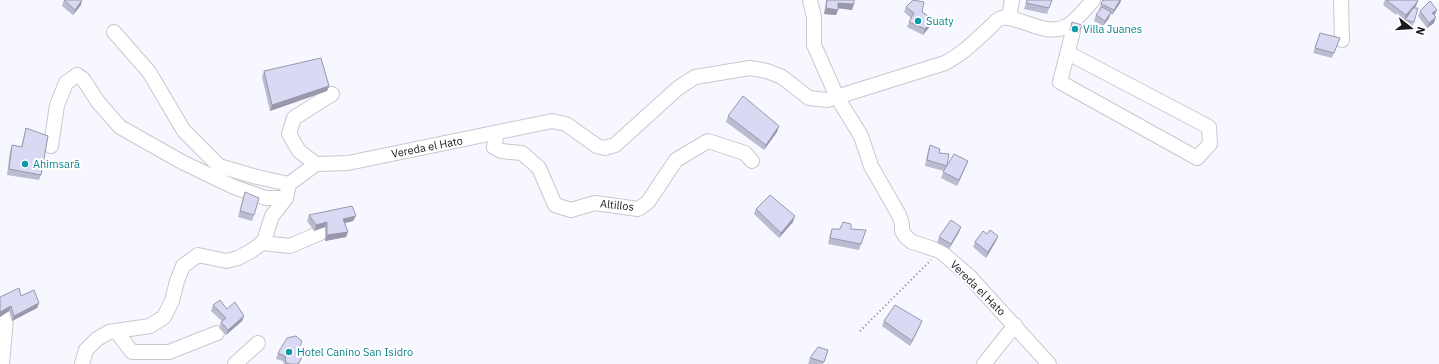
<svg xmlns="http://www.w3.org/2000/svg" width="1439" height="364" font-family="'IBM Plex Sans',sans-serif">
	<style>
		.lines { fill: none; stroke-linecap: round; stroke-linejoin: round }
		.minor-casing { stroke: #c8c8cf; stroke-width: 16 }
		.path { stroke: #7f7f84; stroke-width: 2; stroke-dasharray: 1 3; stroke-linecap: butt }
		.minor { stroke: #fff; stroke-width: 14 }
		.wall { fill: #bbbbd2 }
		.shaded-wall { fill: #9998ab }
		.building { fill: #dad9f4; stroke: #9998ab }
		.culture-dot { fill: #0f9aa8; stroke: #fff; stroke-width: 1.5 }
		.labels { text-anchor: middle; stroke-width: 4; stroke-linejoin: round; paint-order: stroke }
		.culture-label { font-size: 11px; fill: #0d838f; stroke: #fff; text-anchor: start }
		.street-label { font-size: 11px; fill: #19191c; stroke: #fff }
	</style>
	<rect width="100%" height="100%" fill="#f7f7ff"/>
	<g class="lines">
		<!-- minor casing -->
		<g class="minor-casing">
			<g id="minor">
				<polyline points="810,0 814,17 814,45 837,97 861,136 871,166 899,215 902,224 902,231 906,237 912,242 940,251 969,276 1049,364"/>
				<polyline points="1341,0 1342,40"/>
				<polyline points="1009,17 1012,0"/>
				<polyline points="114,32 149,72 184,131 219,166 257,177 289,184"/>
				<polyline points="1068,53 1209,127 1210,144 1197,158 1060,82 1073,31"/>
				<polyline points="497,133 494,147 501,151 522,153 539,168 555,205 571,210 595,203 638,209 648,202 676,160 708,141 745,153 752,161"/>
				<polyline points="51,146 57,105 66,83 77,75 83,79 98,102 120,127 182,162 234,187 266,198 286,198"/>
				<polyline points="316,164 299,151 289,134 294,118 332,94"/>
				<polyline points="262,243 290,246 320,233"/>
				<polyline points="116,331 132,352 169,352 217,333"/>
				<polyline points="2,364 6,318"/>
				<path d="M82,364L86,350L97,339L109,332L150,326L164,317L172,301L177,281L183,266L198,255L226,261L238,258L251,251L262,243L265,238L272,216L286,198L289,184L316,164L348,163L552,121L566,124L597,146L605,148L615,145L678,88L695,77L750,68L767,71L782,77L809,98L827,100L945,63C961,55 973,43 986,31C990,28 994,22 999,19C1014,11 1043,39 1067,26C1077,20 1085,9 1093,0"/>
				<polyline points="235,364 258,343"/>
				<polyline points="984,364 1015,325"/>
			</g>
		</g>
		<!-- path -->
		<polyline class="path" points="860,331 931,260"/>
		<!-- minor -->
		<use href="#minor" class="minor"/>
	</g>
	<!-- wall -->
	<g class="wall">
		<polygon points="64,0 81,5 73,15 62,6"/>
		<polygon points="826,0 854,0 852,10 838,8 836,15 824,14"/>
		<polygon points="1027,0 1052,0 1047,14 1024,9"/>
		<polygon points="1103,0 1121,0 1120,3 1112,15 1110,14 1109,18 1103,26 1094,21 1096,15 1100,10 1099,10 1101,4"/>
		<polygon points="1385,0 1417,0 1416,6 1414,8 1414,22 1412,27 1403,26 1405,20 1410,14 1404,21 1383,5"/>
		<polygon points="906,7 922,12 933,19 931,25 923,35 907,27 911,18 904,12"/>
		<polygon points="1420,11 1435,15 1434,23 1427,28 1418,16"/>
		<polygon points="1072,22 1082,25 1079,33 1069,30"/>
		<polygon points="1320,33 1340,38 1332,58 1313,53"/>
		<polygon points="264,71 329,86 327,91 270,111 262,77"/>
		<polygon points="728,116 779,126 777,132 764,150 726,122"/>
		<polygon points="26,128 41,175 39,180 7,175 10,151 12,145 21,147"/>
		<polygon points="930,145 939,153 947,166 968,161 966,166 957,186 941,178 944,171 925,166 928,150"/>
		<polygon points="245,192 254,215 252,221 238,217"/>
		<polygon points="756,209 793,222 779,238 754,214"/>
		<polygon points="309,215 353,221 345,223 348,232 346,237 325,241 325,227 314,231 307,221"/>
		<polygon points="961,227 959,232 949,249 937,243 939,237"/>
		<polygon points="832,229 866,230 859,250 828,244 830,235"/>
		<polygon points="987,234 998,236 996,241 986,258 973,247 975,242"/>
		<polygon points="21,296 39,303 37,308 12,321 9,311 0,317 0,297"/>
		<polygon points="213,305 227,309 244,316 242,321 226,335 219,328 221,322 222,321 211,311"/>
		<polygon points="884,321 922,321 920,326 910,346 882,326"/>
		<polygon points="828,350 823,364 808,364 810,358"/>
		<polygon points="298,351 305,352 299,364 284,364 283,361 276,359 278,353"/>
	</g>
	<!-- shaded-wall -->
	<g class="shaded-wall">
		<polygon points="82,0 81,5 73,15 75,10"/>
		<polygon points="1120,0 1121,0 1120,3 1112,15 1114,10"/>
		<polygon points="1418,1 1416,6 1404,21 1406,15"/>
		<polygon points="838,3 854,4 852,10 836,8"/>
		<polygon points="826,8 838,10 836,15 824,14"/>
		<polygon points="1437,10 1435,15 1432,13"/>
		<polygon points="1111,12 1109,18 1103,26 1105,21"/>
		<polygon points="1436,17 1434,23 1427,28 1429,23"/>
		<polygon points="933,19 931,25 923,35 925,29"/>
		<polygon points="329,86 327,91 270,111 272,105"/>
		<polygon points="779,126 777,132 764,150 766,145"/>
		<polygon points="968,161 966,166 957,186 959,180"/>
		<polygon points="356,216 353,221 341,224 343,219"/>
		<polygon points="795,216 793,222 779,238 781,233"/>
		<polygon points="327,222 325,227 314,231 316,225"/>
		<polygon points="961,227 959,232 949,249 951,244"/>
		<polygon points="348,232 346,237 325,241 327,235"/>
		<polygon points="998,236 996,241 986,258 988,252"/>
		<polygon points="39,303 37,308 12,321 14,316"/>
		<polygon points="11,306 9,311 0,317 0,312"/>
		<polygon points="244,316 242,321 226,335 228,330"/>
		<polygon points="922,321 920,326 910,346 912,341"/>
	</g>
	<!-- building -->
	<g class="building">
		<polygon points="64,0 82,0 75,10"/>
		<polygon points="827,0 854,0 854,4 838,3 838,10 826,8"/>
		<polygon points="913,0 924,2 922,12 933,19 925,29 909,22 914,13 906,7"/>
		<polygon points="1027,0 1052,0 1049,8 1026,3"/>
		<polygon points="1103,0 1120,0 1114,10 1101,4"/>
		<polygon points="1386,0 1417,0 1418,1 1406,15"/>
		<polygon points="1430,1 1437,10 1432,13 1436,17 1429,23 1420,11"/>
		<polygon points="1102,7 1111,12 1105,21 1096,15"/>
		<polygon points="1413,8 1418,8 1414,22 1405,20"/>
		<polygon points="1072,22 1082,25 1080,30 1071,27"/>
		<polygon points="1320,33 1340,38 1334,53 1315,48"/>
		<polygon points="321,58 329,86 272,105 264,71"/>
		<polygon points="743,96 779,126 766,145 728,116"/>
		<polygon points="26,128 48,136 41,175 9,169 12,145 22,147"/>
		<polygon points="930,145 940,149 939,153 949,154 947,166 927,160"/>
		<polygon points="954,154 968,161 959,180 943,172"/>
		<polygon points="245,192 259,198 254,215 240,211"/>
		<polygon points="770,195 795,216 781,233 756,209"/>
		<polygon points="352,206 356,216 343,219 348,232 327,235 327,222 316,225 309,215"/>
		<polygon points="951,220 961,227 951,244 939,237"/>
		<polygon points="843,222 851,224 851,229 866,230 861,244 830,238 832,229 840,229"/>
		<polygon points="990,230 998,236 988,252 975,242 983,231 987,234"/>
		<polygon points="19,288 21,296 34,290 39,303 14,316 11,306 0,312 0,297"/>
		<polygon points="220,300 227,309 235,302 244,316 228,330 221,322 226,318 213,305"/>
		<polygon points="895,305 922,321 912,341 884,321"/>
		<polygon points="296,336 302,341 298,351 305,352 298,364 290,364 286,363 285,356 278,353 287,338"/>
		<polygon points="818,347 828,350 824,362 810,358"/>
	</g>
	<!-- markers -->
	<g class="culture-dot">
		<circle cx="918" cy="21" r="4"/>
		<circle cx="1075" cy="29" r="4"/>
		<circle cx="25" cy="164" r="4"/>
		<circle cx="289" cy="352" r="4"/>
	</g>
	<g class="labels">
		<!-- culture labels -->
		<g class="culture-label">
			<text x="926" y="25">Suaty</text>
			<text x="1083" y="33">Villa Juanes</text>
			<text x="33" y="168">Ahimsarã</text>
			<text x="297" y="356">Hotel Canino San Isidro</text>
		</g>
		<!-- street labels -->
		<g class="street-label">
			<text transform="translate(427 147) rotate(-11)" y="4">Vereda el Hato</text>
			<text transform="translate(617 205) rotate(6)" y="4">Altillos</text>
			<text transform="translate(978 288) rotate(45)" y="4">Vereda el Hato</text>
		</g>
	</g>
	<!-- north arrow -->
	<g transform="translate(1411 28) rotate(107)" stroke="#ffffff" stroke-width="3" paint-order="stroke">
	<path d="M0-3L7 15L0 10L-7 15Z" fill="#19191c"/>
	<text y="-6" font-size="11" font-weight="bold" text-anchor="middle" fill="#19191c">N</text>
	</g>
</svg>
